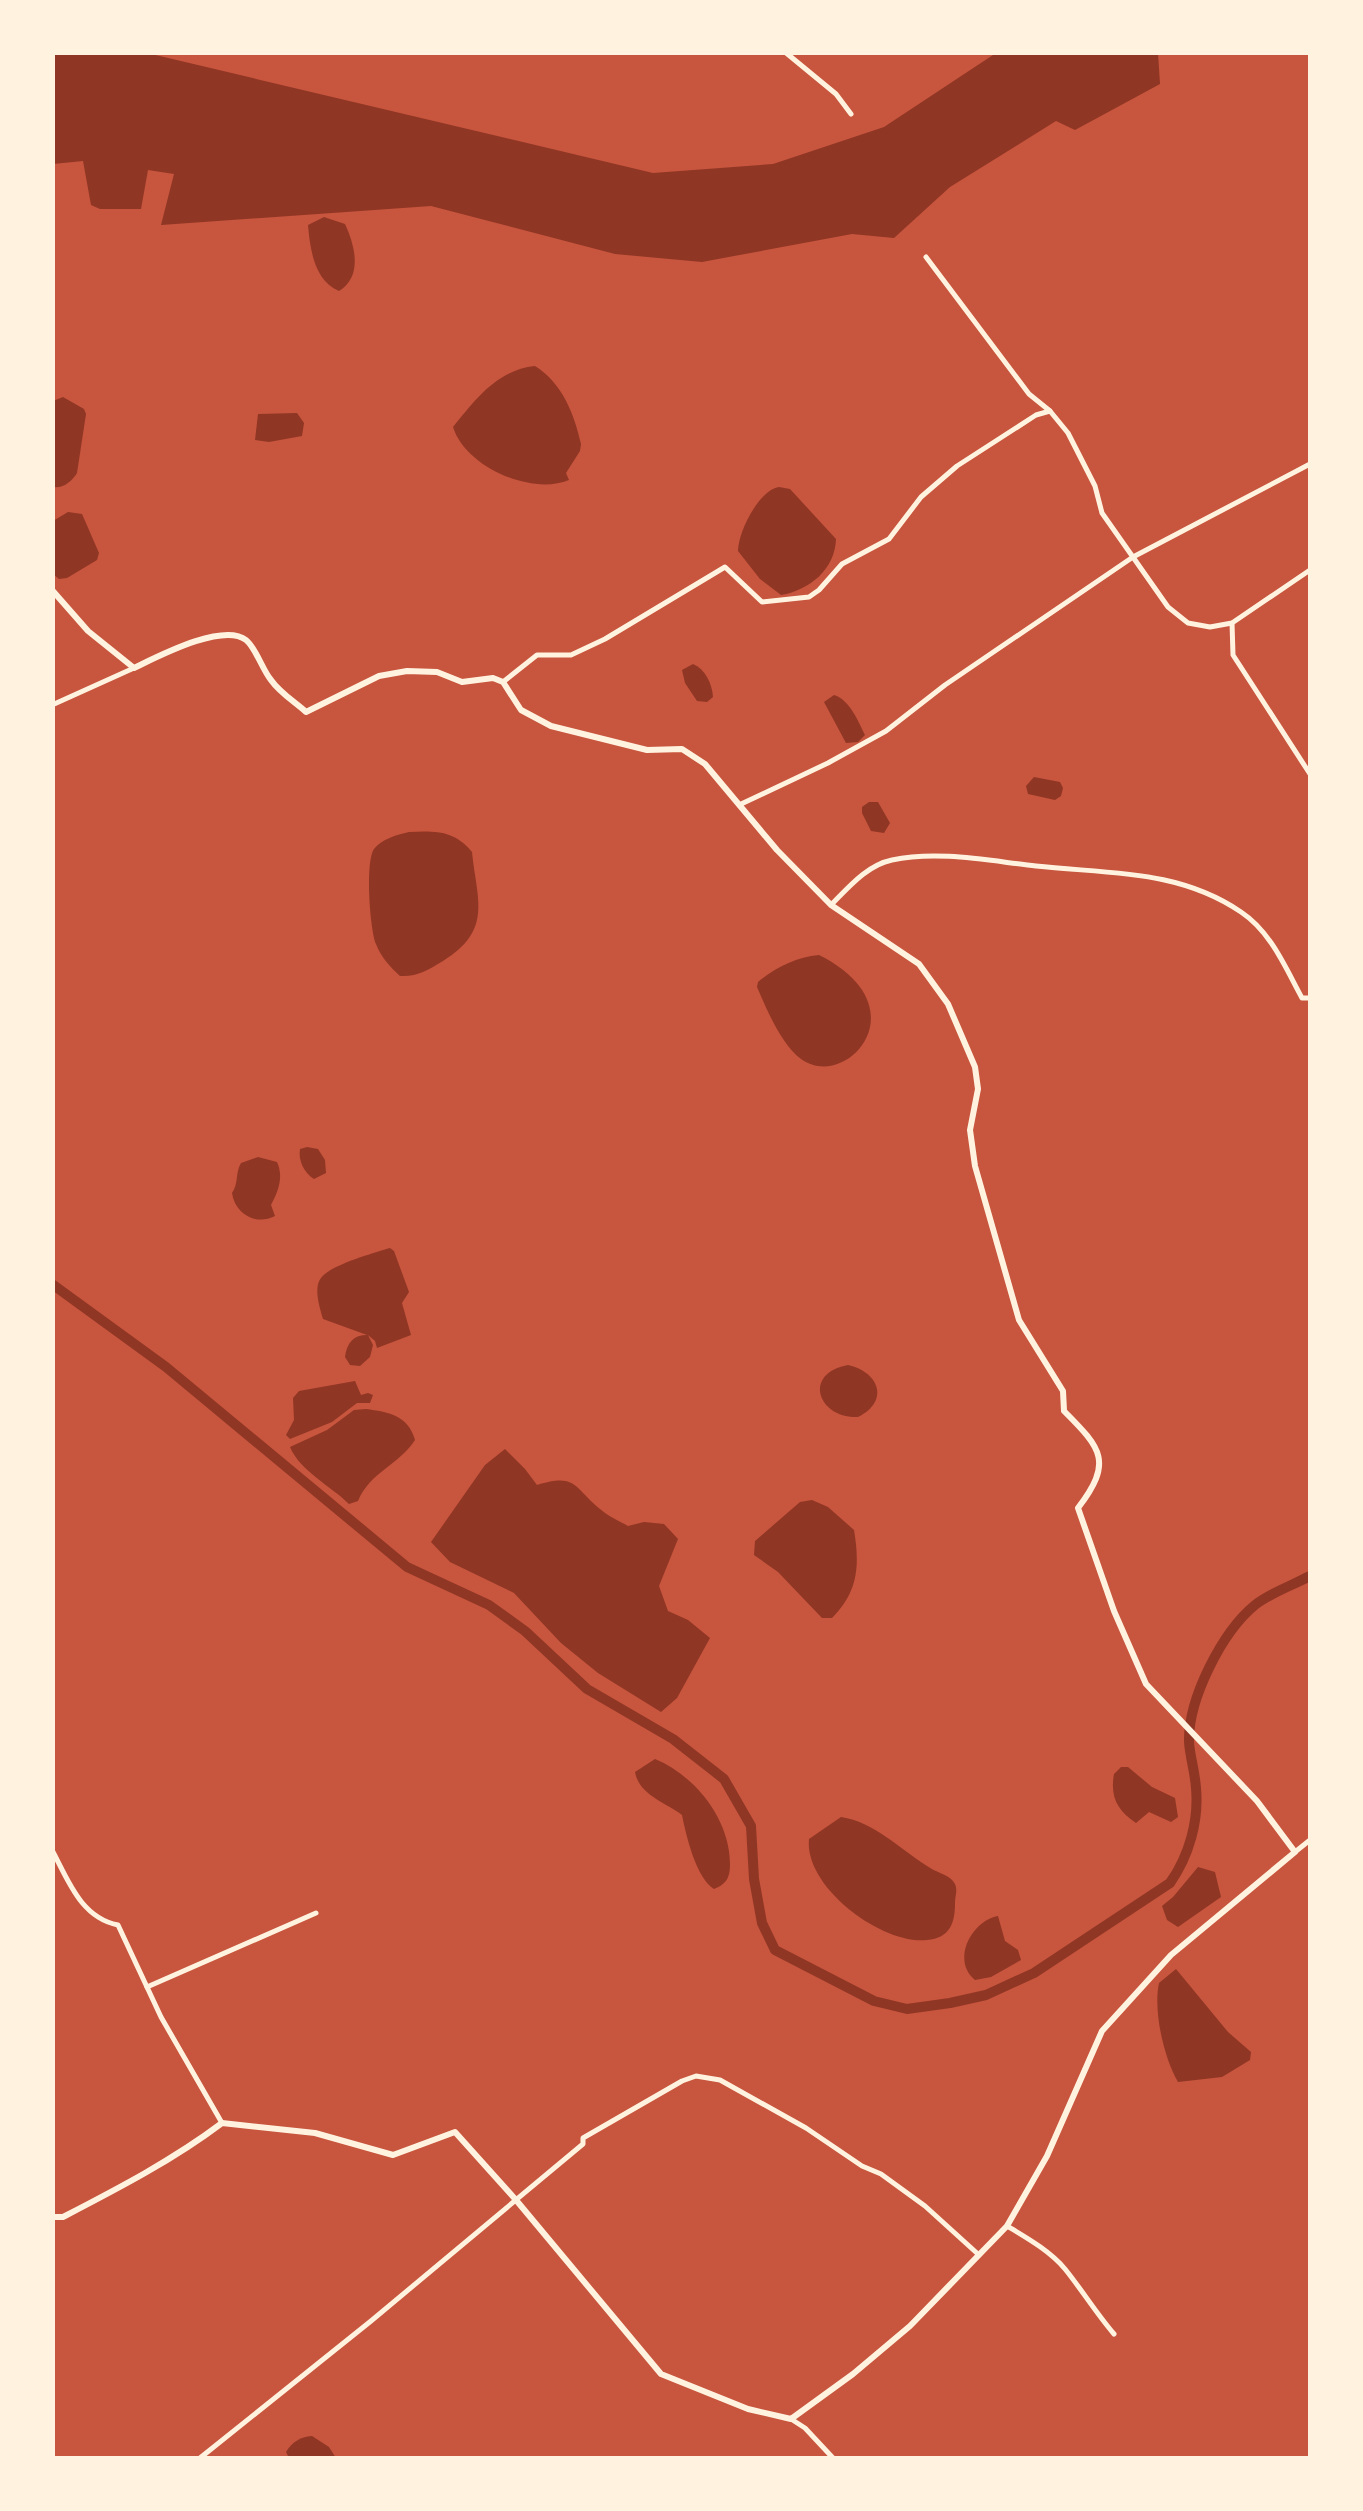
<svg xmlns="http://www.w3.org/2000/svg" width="1363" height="2511" font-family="Quicksand,sans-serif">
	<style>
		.water { fill: #8f3625 }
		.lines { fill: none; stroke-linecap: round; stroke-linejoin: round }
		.canal { stroke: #8f3625; stroke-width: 10 }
		.minor { stroke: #fff3e0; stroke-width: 5 }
		.tertiary { stroke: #fff3e0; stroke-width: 6 }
	</style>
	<rect width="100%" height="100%" fill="#c8553d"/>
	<!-- water -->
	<g class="water">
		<polygon points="52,53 147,53 653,173 773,164 884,127 996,53 1158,53 1160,84 1075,130 1056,121 950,187 894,238 852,234 702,262 615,254 431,206 161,225 174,174 148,170 141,209 100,209 91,205 83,161 53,164"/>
		<path d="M324,217L345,224C355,246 363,276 339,291C314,281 310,248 308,225Z"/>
		<path d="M535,366C562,383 574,413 581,444L580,451L566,473L569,480C530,496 465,466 453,427C476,399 497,370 535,366Z"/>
		<path d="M63,397L84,409L86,414L77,473C72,481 63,489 53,487V401Z"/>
		<polygon points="297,413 304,423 302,436 269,442 255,440 258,414"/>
		<path d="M779,487L790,489L836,539C835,569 810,590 781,595L760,579L738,551C738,532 759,490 779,487Z"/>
		<polygon points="68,512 82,514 99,553 97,560 67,578 59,579 53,574 53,521"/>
		<path d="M693,664C705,669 712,683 713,697L707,702L697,701L685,683L682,670Z"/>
		<path d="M834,695C850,700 858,721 865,735L858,742L846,743L824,702Z"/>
		<polygon points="1034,777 1060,782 1063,788 1061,796 1055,800 1028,794 1026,786"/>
		<polygon points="869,802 878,802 890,823 884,833 871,831 862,813 862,807"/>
		<path d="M409,832C435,831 454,830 472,852C477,901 493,930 443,961C428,970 417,977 400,976C390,967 381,957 376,944C370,929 365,862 374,849C382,839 396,835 409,832Z"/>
		<path d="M819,955C923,1007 846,1092 801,1059C781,1044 767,1010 757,987L758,982C775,968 796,957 819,955Z"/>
		<path d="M307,1147L318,1149L325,1160L326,1173L314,1179C304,1173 298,1160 300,1149Z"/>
		<path d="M258,1157L277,1162C284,1177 278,1192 271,1205L275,1216C256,1226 235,1214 232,1193C239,1183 235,1173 241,1163Z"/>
		<path d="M390,1248L394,1251L409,1292L402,1303L411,1335L377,1348L375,1341L368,1335L373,1345L370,1357L360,1366L350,1365L345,1357C347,1342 354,1335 367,1335L323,1319C320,1308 313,1288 321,1278C330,1265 374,1253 390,1248Z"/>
		<path d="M848,1365C879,1372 890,1401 858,1417C819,1419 801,1374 848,1365Z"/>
		<polygon points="355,1381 361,1395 368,1393 373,1395 370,1403 357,1403 332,1422 290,1439 286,1435 294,1420 293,1398 299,1391"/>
		<path d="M366,1409C388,1412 408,1415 415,1440C400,1464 370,1472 358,1501L349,1504C331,1486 300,1471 290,1447L327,1430L354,1410Z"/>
		<path d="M505,1449L525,1469L537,1485C577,1473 573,1487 600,1509C608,1516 619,1521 628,1526L644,1522L664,1524L678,1539L659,1586L668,1611L688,1620L710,1638L677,1698L661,1712L598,1673L561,1643L514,1593L450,1562L431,1542L485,1465Z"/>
		<path d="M812,1500L828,1507L854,1530C860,1566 858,1592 832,1618H822L778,1572L754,1555L755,1541L800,1502Z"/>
		<path d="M655,1759C696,1776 730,1820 730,1864C730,1877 727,1884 714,1889C696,1878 686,1835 682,1815C665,1802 639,1795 635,1772Z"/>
		<path d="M1121,1767H1128L1152,1787L1175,1798L1178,1817L1171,1822L1149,1812L1136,1823C1117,1810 1110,1797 1114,1774Z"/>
		<path d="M841,1817C874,1822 899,1848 927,1866C935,1872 947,1874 953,1881C959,1888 955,1895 955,1903C955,1923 950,1938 927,1940C882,1945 804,1887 809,1839Z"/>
		<polygon points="1198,1867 1215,1872 1221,1897 1178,1927 1167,1920 1162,1906 1173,1897"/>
		<path d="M998,1916L1005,1941L1018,1950L1021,1960L991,1977L975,1980C951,1961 971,1921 998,1916Z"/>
		<path d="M1176,1969L1228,2032L1251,2052L1250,2060L1222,2077L1178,2082C1164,2058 1153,2011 1159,1983Z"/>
		<path d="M312,2436L329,2447L336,2458H289L286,2452C292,2442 300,2437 312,2436Z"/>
	</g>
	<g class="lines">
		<!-- canal -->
		<path class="canal" d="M52,1284L166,1367L407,1567L489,1605L525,1631L587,1689L673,1739L724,1779L751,1826L754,1879L762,1923L775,1950L874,2001L907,2009L950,2003L986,1995L1034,1973L1170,1883C1189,1856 1199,1821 1196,1788C1195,1772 1190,1757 1189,1742C1188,1699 1222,1632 1255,1605C1270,1593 1293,1585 1310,1576"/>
		<!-- minor -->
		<g class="minor">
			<polyline points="785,52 836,94 851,114"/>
			<polyline points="926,257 1029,394 1050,411 1068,433 1095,486 1102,513 1168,607 1188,623 1210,627 1232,623 1310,570"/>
			<polyline points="1232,623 1233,655 1310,774"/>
			<polyline points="503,682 537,655 571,655 605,639 725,567 762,602 809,597 819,590 842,564 889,539 921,497 957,466 1036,415 1050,411"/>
			<polyline points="52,705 134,668"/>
			<polyline points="739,805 828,763 886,731 945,685 1133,557 1310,464"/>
			<path d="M831,905C848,888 867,865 892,860C938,850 990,861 1036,866C1108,874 1178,869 1241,912C1271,932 1285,967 1302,998H1310"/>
			<path d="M52,1850C68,1880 81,1918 118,1925L161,2017L222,2123"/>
			<polyline points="1295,1852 1310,1840"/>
			<polyline points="147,1987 316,1913"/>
			<path d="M1007,2226C1027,2238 1050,2251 1065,2269C1082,2290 1096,2313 1114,2334"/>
			<polyline points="791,2419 805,2428 833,2458"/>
			<polyline points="200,2458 371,2321 583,2144 583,2138 682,2081 696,2076 720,2080 806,2128 862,2166 881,2174 925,2206 979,2255"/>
		</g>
		<!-- tertiary -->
		<path class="tertiary" d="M52,590L88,631L134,668C157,657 223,622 246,640C256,648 262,669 271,680C280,693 295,702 306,712L379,676L407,671L437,672L462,682L493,678L503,682L521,710L551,726L647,750L682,749L705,764L777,850L831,905L919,964L948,1004L975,1067L978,1089L970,1130L975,1166L1019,1320L1063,1391L1064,1411C1102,1449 1113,1462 1078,1508L1114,1611L1146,1684L1257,1801L1295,1852L1171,1955L1102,2031L1047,2156L1007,2226L910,2326L853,2374L791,2419L748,2409L661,2374L516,2200L455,2132L393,2155L315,2133L222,2123C173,2160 117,2189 63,2217H52"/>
	</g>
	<!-- border -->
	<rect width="1363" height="2511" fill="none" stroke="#fff3e0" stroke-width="110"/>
</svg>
